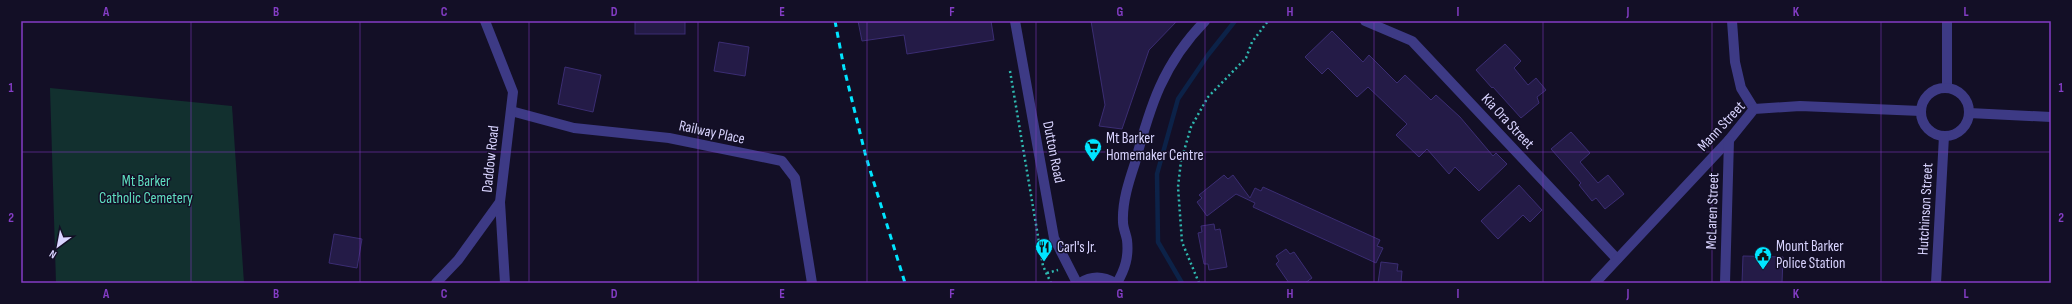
<svg xmlns="http://www.w3.org/2000/svg" width="2072" height="304" font-family="'Sofia Sans Condensed',sans-serif">
	<style>
		.green { fill: #12302f }
		.lines { fill: none; stroke-linecap: round; stroke-linejoin: round }
		.stream { stroke: #0c2248; stroke-width: 4.5 }
		.building { fill: #241b47; stroke: #3b2d73 }
		.path { stroke: #2fb8b0; stroke-width: 2.5; stroke-dasharray: 2 3; stroke-linecap: butt }
		.minor { stroke: #3d3a85; stroke-width: 10 }
		.rail { stroke: #00e5ff; stroke-width: 3; stroke-dasharray: 6 5; stroke-linecap: butt }
		.grid { fill: none; stroke: #843dc5; stroke-width: 1; stroke-opacity: 0.55 }
		.labels { text-anchor: middle; stroke-width: 3; stroke-linejoin: round; paint-order: stroke }
		.street-label { font-size: 15px; fill: #d9d4ff; stroke: #130f26 }
		.poi-label { font-size: 15px; fill: #d9d4ff; stroke: #130f26; text-anchor: start }
		.park-label { font-size: 15px; fill: #5fe0c0; stroke: #130f26 }
		.neatline { fill: none; stroke: #843dc5; stroke-width: 1.5 }
		.grid-label { font-size: 13px; text-anchor: middle; font-weight: bold; fill: #843dc5 }
	</style>
	<rect width="100%" height="100%" fill="#130f26"/>
	<!-- green -->
	<polygon class="green" points="50,88 232,106 244,283 56,283"/>
	<g class="lines">
		<!-- stream -->
		<polyline class="stream" points="1182,283 1158,242 1157,174 1178,99 1208,55 1235,21"/>
	</g>
	<!-- building -->
	<g class="building">
		<rect x="635" y="21" width="50" height="13"/>
		<polygon points="858,21 991,21 994,40 907,54 904,35 862,41"/>
		<polygon points="1091,21 1177,21 1149,50 1122,129 1099,126 1105,105"/>
		<polygon points="1332,31 1363,62 1369,55 1397,83 1405,75 1431,100 1436,95 1460,117 1493,156 1496,153 1507,164 1479,191 1455,167 1449,174 1427,149 1419,157 1396,135 1407,124 1368,87 1357,97 1328,68 1322,74 1305,57"/>
		<polygon points="719,42 749,47 745,76 714,71"/>
		<polygon points="1505,44 1521,61 1514,68 1528,85 1536,78 1546,90 1537,97 1539,103 1521,118 1493,87 1492,88 1476,70"/>
		<polygon points="565,67 601,75 593,112 558,104"/>
		<polygon points="1571,132 1590,153 1580,162 1598,183 1608,175 1624,194 1605,209 1596,198 1592,201 1579,185 1581,183 1551,149"/>
		<polygon points="1224,175 1228,179 1233,175 1250,198 1255,188 1261,191 1263,187 1380,240 1377,246 1383,248 1376,263 1253,207 1255,203 1236,194 1207,216 1197,202 1202,198 1199,195"/>
		<polygon points="1519,185 1542,210 1530,222 1523,215 1498,239 1481,221"/>
		<polygon points="1214,224 1215,230 1220,229 1227,267 1209,270 1208,264 1204,264 1198,233 1202,232 1201,226"/>
		<polygon points="334,234 362,239 357,268 329,263"/>
		<polygon points="1286,249 1290,254 1294,252 1312,278 1305,283 1289,283 1276,264 1279,261 1276,256"/>
		<polygon points="1743,256 1783,257 1782,283 1742,283"/>
		<polygon points="1381,262 1398,264 1397,271 1402,271 1401,283 1378,283"/>
	</g>
	<g class="lines">
		<!-- path -->
		<g class="path">
			<polyline points="1010,71 1043,266 1051,283"/>
			<polyline points="1047,273 1058,270"/>
			<polyline points="1199,283 1182,242 1178,187 1181,161 1191,127 1208,97 1246,58 1252,42 1268,21"/>
		</g>
		<!-- minor -->
		<g class="minor">
			<polyline points="1015,21 1054,238 1077,283"/>
			<polyline points="1365,21 1412,41 1617,259"/>
			<polyline points="1732,21 1735,62 1741,88 1754,109"/>
			<polyline points="1947,88 1947,21"/>
			<circle cx="1945" cy="112" r="24"/>
			<polyline points="511,111 574,128 669,138 782,161 795,178 812,283"/>
			<polyline points="1969,113 2051,117"/>
			<polyline points="500,202 505,283"/>
			<polyline points="436,283 458,260 500,202 513,92 485,21"/>
			<path d="M1080,283C1091,276 1103,276 1115,283"/>
			<path d="M1117,283C1125,269 1129,257 1127,240C1126,234 1123,228 1123,222C1122,202 1129,181 1135,163C1150,106 1163,64 1205,21"/>
			<polyline points="1595,283 1729,140 1754,109 1800,106 1921,111"/>
			<polyline points="1725,283 1729,140"/>
			<polyline points="1936,283 1944,136"/>
		</g>
		<!-- rail -->
		<polyline class="rail" points="835,21 844,68 866,157 905,283"/>
	</g>
	<!-- grid -->
	<path class="grid" d="M191,21V283M360,21V283M529,21V283M698,21V283M867,21V283M1036,21V283M1205,21V283M1374,21V283M1543,21V283M1712,21V283M1881,21V283M21,152H2051"/>
	<!-- icons -->
	<defs>
		<g id="supermarket-pin" transform="scale(0.9)"><path d="M0 17L-7.5 6A9.5 9.5 0 1 1 7.5 6Z" fill="#00e5ff" stroke="#130f26"/><path d="M-6-5.5h2.5l.6 2H6L4.5 2H-2.5L-4.4-4H-6ZM-1.5 3.2a1.3 1.3 0 1 0 .1 0ZM3 3.2a1.3 1.3 0 1 0 .1 0Z" fill="#111"/></g>
		<g id="restaurant-pin" transform="scale(0.9)"><path d="M0 17L-7.5 6A9.5 9.5 0 1 1 7.5 6Z" fill="#00e5ff" stroke="#130f26"/><path d="M-5-6h1v4h1v-4h1v4h1v-4h1v5L-1.5 .5V6h-2V.5L-5-1ZM5-6V6H3V1.5H1.5Q1.5-4 5-6Z" fill="#111"/></g>
		<g id="civic-pin" transform="scale(0.9)"><path d="M0 17L-7.5 6A9.5 9.5 0 1 1 7.5 6Z" fill="#00e5ff" stroke="#130f26"/><path d="M-.6-6.5H3V-4.5H.6V-3L4-1V1h2V6H-6V1h2V-1L-.6-3ZM-1.2 2.5V6h2.4V2.5Z" fill="#111"/></g>
	</defs>
	<g fill-rule="evenodd">
		<use href="#supermarket-pin" x="1093" y="147"/>
		<use href="#restaurant-pin" x="1044" y="247"/>
		<use href="#civic-pin" x="1763" y="255"/>
	</g>
	<g class="labels">
		<!-- street labels -->
		<g class="street-label">
			<text transform="translate(1508 121) rotate(47)" y="5">Kia Ora Street</text>
			<text transform="translate(1721 126) rotate(-47)" y="5">Mann Street</text>
			<text transform="translate(712 132) rotate(12)" y="5">Railway Place</text>
			<text transform="translate(1054 152) rotate(79)" y="5">Dutton Road</text>
			<text transform="translate(490 159) rotate(-84)" y="5">Daddow Road</text>
			<text transform="translate(1925 209) rotate(-87)" y="5">Hutchinson Street</text>
			<text transform="translate(1712 211) rotate(-88)" y="5">McLaren Street</text>
		</g>
		<!-- poi labels -->
		<g class="poi-label">
			<text x="1106" y="143">Mt Barker<tspan x="1106" dy="17">Homemaker Centre</tspan></text>
			<text x="1776" y="251">Mount Barker<tspan x="1776" dy="17">Police Station</tspan></text>
			<text x="1057" y="252">Carl's Jr.</text>
		</g>
		<!-- park labels -->
		<g class="park-label">
			<text x="146" y="186">Mt Barker<tspan x="146" dy="17">Catholic Cemetery</tspan></text>
		</g>
	</g>
	<!-- border -->
	<rect width="2072" height="304" fill="none" stroke="#130f26" stroke-width="44"/>
	<!-- north arrow -->
	<g transform="translate(58 246) rotate(212)" stroke="#130f26" stroke-width="3" paint-order="stroke">
	<path d="M0-3L7 15L0 10L-7 15Z" fill="#d9d4ff"/>
	<text y="-6" font-size="11" font-weight="bold" text-anchor="middle" fill="#d9d4ff">N</text>
	</g>
	<rect x="22" y="22" width="2028" height="260" class="neatline"/>
	<g class="grid-label">
		<text x="106" y="16">A</text>
		<text x="276" y="16">B</text>
		<text x="444" y="16">C</text>
		<text x="614" y="16">D</text>
		<text x="782" y="16">E</text>
		<text x="952" y="16">F</text>
		<text x="1120" y="16">G</text>
		<text x="1290" y="16">H</text>
		<text x="1458" y="16">I</text>
		<text x="1628" y="16">J</text>
		<text x="1796" y="16">K</text>
		<text x="1966" y="16">L</text>
		<text x="11" y="92">1</text>
		<text x="2061" y="92">1</text>
		<text x="11" y="222">2</text>
		<text x="2061" y="222">2</text>
		<text x="106" y="298">A</text>
		<text x="276" y="298">B</text>
		<text x="444" y="298">C</text>
		<text x="614" y="298">D</text>
		<text x="782" y="298">E</text>
		<text x="952" y="298">F</text>
		<text x="1120" y="298">G</text>
		<text x="1290" y="298">H</text>
		<text x="1458" y="298">I</text>
		<text x="1628" y="298">J</text>
		<text x="1796" y="298">K</text>
		<text x="1966" y="298">L</text>
	</g>
</svg>
